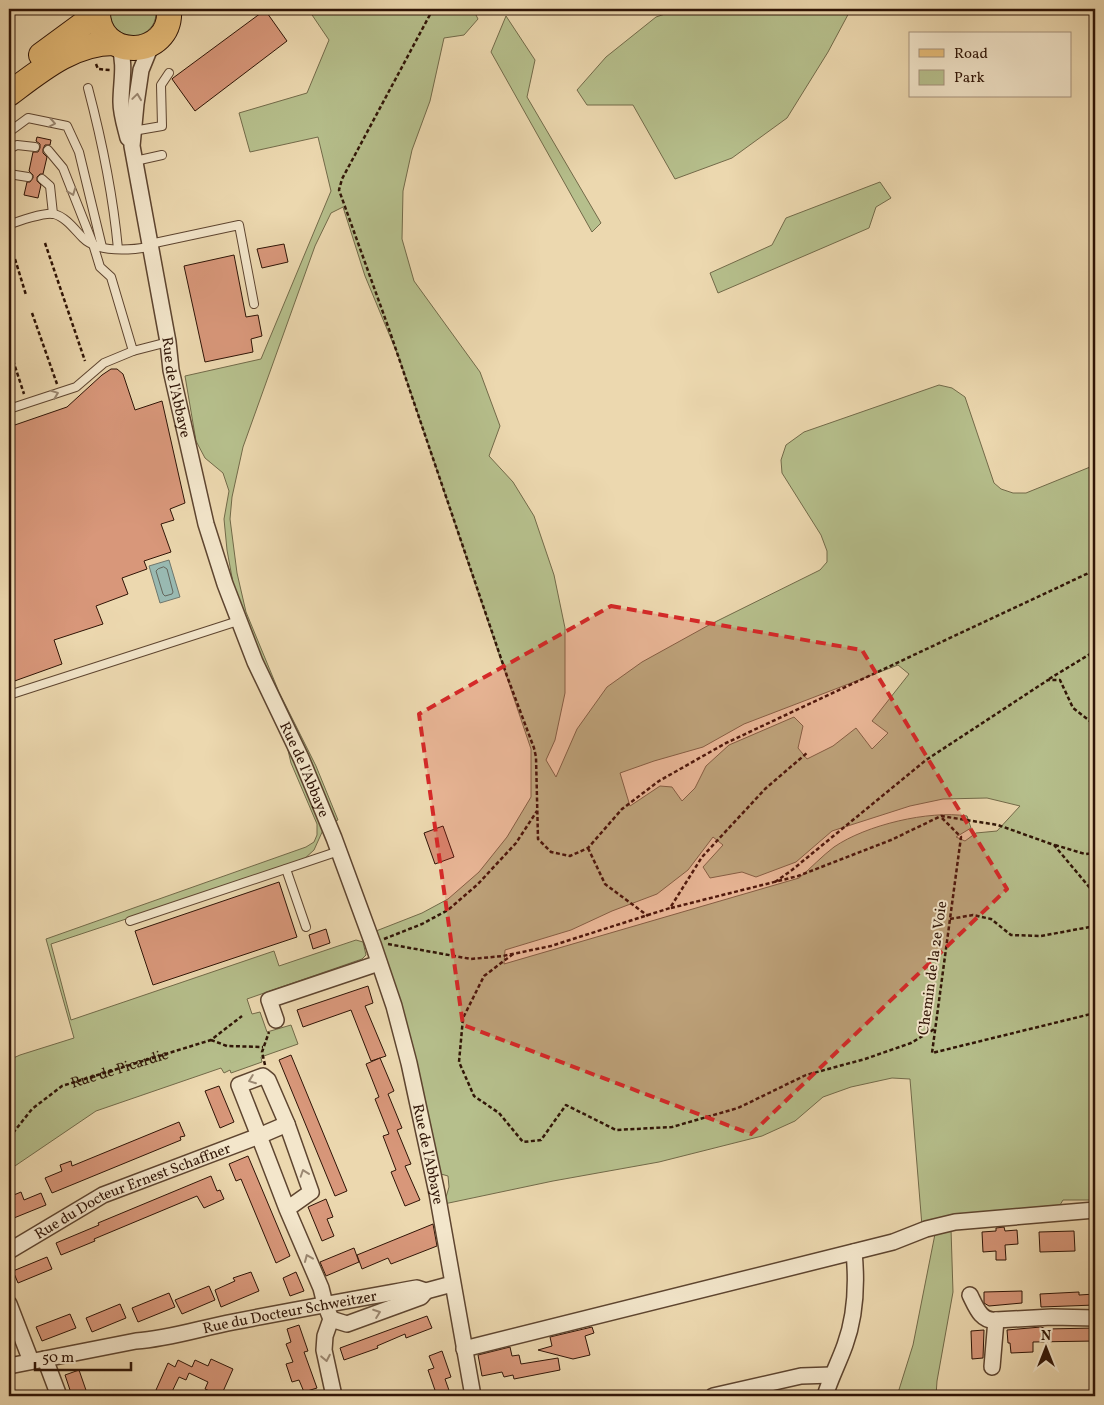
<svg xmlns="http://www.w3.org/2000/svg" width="1104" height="1405" font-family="Vollkorn,serif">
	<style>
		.green { fill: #b6bf8c; stroke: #726a49; fill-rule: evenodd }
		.water { fill: #99b9b1; stroke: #6f776d }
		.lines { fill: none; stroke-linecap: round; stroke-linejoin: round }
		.shore { stroke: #64665c; stroke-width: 1 }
		.building { fill: #d8977a; stroke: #2f1406 }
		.lane-casing { stroke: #5e4530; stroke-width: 10 }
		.street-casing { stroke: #5e4530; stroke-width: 18 }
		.primary-casing { stroke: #2f1406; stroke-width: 26 }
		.path { stroke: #2f1406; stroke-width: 2.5; stroke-dasharray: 4 2.5; stroke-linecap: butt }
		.lane { stroke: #f3e6cb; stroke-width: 8 }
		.street { stroke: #f3e6cb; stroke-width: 15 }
		.primary { stroke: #e6bc78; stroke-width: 24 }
		.oneway { stroke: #9b8872 }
		.marked { fill: #d62828; fill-opacity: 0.2; stroke: #d62828; stroke-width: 4; stroke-dasharray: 10 6; stroke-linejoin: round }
		.labels { text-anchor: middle; stroke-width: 4; stroke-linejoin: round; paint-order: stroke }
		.street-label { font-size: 15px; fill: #2f1406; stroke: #f3e6cb }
	</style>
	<rect width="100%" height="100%" fill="#ecd8af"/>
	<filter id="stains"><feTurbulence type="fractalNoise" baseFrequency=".004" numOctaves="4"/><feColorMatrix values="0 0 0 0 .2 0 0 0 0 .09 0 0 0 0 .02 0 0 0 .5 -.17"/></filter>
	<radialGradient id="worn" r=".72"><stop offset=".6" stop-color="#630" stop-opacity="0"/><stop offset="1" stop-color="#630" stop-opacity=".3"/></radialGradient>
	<!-- green -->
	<g class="green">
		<path d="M110,9H156C159,44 108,45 110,9Z"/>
		<path d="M308,9H473L478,19L464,35L444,38L430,101L412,150L403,191L402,239L414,281L480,372L500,426L489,456L513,482L534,516L554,575L565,628V693L555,740L546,760L556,777L577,729L607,687L642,662L709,625L820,570L827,562V551L821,535L782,473L781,460L786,445L804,432L939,385L952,388L965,397L994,483L1001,489L1013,493H1026L1095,465V1200H1063L1060,1205L951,1215L922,1226L910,1079L892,1078L851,1087L823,1097L795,1121L762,1136L659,1162L553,1181L444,1204L449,1187L448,1176L441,1174L437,1168L376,931L422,913L448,899L479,872L507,837L531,797V749L399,358L365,276L343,207L331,213L315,246L243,447L232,497L230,519L237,573L246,612L279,692L316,766L338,820L335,821L312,763L266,672L235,594L227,550L224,519L229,491L223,473L205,458L196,441L185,376L261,359L331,191L318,137L250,152L239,113L307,93L329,40ZM898,665L909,674L872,721L888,733L872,749L856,728L833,746L807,759L798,748L803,726L794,717L729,745L706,766L695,788L682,801L672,787L660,786L630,806L620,773L654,761L703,747L744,724ZM987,798L1020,806L997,831L976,833L965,841L956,837L971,828L967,816C929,810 866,825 834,847C822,856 811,868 799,878L504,964L505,950L571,930L612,911L657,894L688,870L713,837L723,845L703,867L710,878L742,872L756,877L796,862L832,831L910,806L943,799Z"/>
		<polygon points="680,9 851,9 828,52 787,118 732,158 675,179 633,105 587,105 577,90 606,57 656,17"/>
		<polygon points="506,16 535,60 527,97 601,223 592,232 491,52"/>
		<polygon points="880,182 891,198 876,207 869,228 718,293 710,273 772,245 786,218"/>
		<polygon points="287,746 306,785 323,830 314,850 303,860 51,944 71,1020 274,951 279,966 356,940 363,942 366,955 362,959 247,999 252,1014 260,1012 267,1032 291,1025 298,1044 261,1057 262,1062 231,1073 230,1070 224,1073 221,1068 96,1111 9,1170 9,1060 20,1055 74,1038 46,939 306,847 314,842 317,835 317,824 291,763"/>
		<polygon points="951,1229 953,1292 937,1381 936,1396 897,1396 913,1345 935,1234"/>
	</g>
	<!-- water -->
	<polygon class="water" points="169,560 180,597 160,603 149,566"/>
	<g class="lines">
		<!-- shore -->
		<polygon class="shore" points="164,567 167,569 173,592 172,594 165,596 163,594 156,571 158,569"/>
	</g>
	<!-- building -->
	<g class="building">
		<polygon points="265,10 287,41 195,111 172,79 173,78"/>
		<polygon points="37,137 51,140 50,145 45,145 43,149 43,153 47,157 43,174 40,174 37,177 37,181 41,185 38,198 24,195 27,182 30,182 33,178 33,175 29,171 33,152 38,152 40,148 40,144 36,141"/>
		<polygon points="284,244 288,262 262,268 257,249"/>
		<polygon points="234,255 246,317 258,315 262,336 251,339 253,352 205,362 184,266"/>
		<polygon points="111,369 117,369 123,374 135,410 162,401 185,503 170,509 174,520 161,524 171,552 144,561 147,569 122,578 128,594 96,606 103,624 54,640 62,664 9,683 9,427 67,407 102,375"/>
		<polygon points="443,826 454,857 435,864 424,833"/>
		<polygon points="279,882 297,937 153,985 135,931"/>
		<polygon points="326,929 330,943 313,949 309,935"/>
		<polygon points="368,986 373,1003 365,1006 386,1056 371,1061 351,1010 303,1027 297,1010"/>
		<polygon points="291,1055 347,1191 335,1196 279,1060"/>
		<polygon points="380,1058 394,1091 388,1094 402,1128 397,1130 411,1164 405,1166 420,1200 405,1206 391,1172 396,1170 383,1136 389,1134 375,1099 379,1097 366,1064"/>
		<polygon points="219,1086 234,1122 220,1128 205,1091"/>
		<polygon points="179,1122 185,1136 180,1137 181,1140 52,1193 45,1178 62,1171 60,1165 71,1161 72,1166"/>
		<polygon points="248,1156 290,1256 276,1263 241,1179 236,1181 229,1164"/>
		<polygon points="211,1176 217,1191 220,1190 224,1199 204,1208 197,1196 94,1239 95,1241 61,1255 56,1243 99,1225 98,1223"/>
		<polygon points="21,1192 24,1200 41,1193 46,1205 9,1220 9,1197"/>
		<polygon points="326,1199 333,1217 327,1219 334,1236 322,1241 308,1207"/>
		<polygon points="433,1224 437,1246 391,1264 388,1258 362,1269 357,1255"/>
		<polygon points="1004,1227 1005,1231 1017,1230 1018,1244 1005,1245 1006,1260 996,1260 996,1251 983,1252 982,1232 996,1231 996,1228"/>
		<polygon points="1074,1231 1075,1251 1040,1252 1039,1232"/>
		<polygon points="354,1248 359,1262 326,1276 320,1262"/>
		<polygon points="47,1257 52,1269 18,1283 13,1271"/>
		<polygon points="251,1272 259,1291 221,1307 215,1290 235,1281 233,1278"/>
		<polygon points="296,1272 304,1291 290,1296 283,1278"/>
		<polygon points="209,1286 215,1300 182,1314 175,1300"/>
		<polygon points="1022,1291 1022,1303 989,1306 984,1303 984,1292"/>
		<polygon points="1079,1292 1079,1295 1095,1294 1095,1305 1041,1307 1040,1294"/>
		<polygon points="169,1293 175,1307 138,1322 132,1308"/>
		<polygon points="120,1304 126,1318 92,1332 86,1318"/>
		<polygon points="70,1314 76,1328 42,1341 36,1327"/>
		<polygon points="427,1316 432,1328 406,1338 405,1334 377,1346 378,1348 344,1360 340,1348"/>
		<polygon points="299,1325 308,1351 304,1352 317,1388 304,1392 299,1380 292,1382 286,1364 293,1362 286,1344 291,1342 287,1329"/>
		<polygon points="592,1327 594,1333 585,1336 590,1355 573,1359 538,1350 552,1346 550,1337"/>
		<polygon points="1041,1327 1046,1329 1095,1328 1095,1341 1033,1342 1033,1352 1011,1353 1010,1343 1008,1343 1007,1330"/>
		<polygon points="984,1330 983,1358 972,1359 971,1331"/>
		<polygon points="510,1347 512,1356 519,1355 521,1364 558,1358 560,1370 514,1379 513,1375 504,1377 502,1372 482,1376 478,1355"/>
		<polygon points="442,1351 451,1377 445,1379 451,1396 437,1396 428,1370 434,1368 429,1356"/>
		<polygon points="211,1359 233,1369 221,1396 205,1389 208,1382 189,1373 186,1380 179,1377 170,1396 156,1390 168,1363 175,1367 178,1360 192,1367 195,1360 208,1366"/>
		<polygon points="79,1370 88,1396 72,1396 65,1375"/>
	</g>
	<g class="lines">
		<!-- lane casing -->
		<g class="lane-casing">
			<g id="lane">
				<path d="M88,88C102,141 113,195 118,249"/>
				<polyline points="133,131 162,126 161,85 169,73"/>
				<polyline points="9,132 28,118 67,126 79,152 102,247"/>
				<polyline points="9,149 17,145 35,147"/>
				<polyline points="48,150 63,168 93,244 100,267 111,277 133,351 168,342"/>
				<polyline points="135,161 162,155"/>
				<polyline points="9,174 28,177"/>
				<polyline points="42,179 50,186 53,214"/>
				<path d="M9,225C18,221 45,212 54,214C66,217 75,230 83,238C98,253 131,250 150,247"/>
				<polyline points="150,244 239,225 254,304"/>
				<polyline points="9,409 76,387 104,363 133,351"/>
				<polyline points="9,695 238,621"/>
				<polyline points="286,869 306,927"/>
				<polyline points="130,921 339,851"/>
			</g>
		</g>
		<!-- street casing -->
		<g class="street-casing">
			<g id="street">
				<path id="s2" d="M152,43L141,70L136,104L132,146L168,342L171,370L206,524L225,584L255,662L301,758L334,838L373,944L394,1006L409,1063L437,1193L473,1396"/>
				<path d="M119,46C126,64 121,82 121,102C121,114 125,126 128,138"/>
				<polyline points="276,1020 269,1000 379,963"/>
				<polyline points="287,1209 311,1192 287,1124 259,1136 287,1209 321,1288 325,1304 331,1319 325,1336 324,1350 334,1396"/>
				<path id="s3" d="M9,1251L103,1195L259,1136L239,1085L263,1076L268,1080L287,1124"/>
				<path d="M970,1295C976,1307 981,1322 996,1320L992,1367"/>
				<polyline points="9,1304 31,1361"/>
				<polyline points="331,1319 347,1324 421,1297 426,1291"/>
				<polyline points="996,1320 1052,1317 1095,1318"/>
				<polyline points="464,1349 893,1242 926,1229 955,1222 1095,1210"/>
				<polyline points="45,1359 59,1396"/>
				<path id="s4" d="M9,1366L136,1341C169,1339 201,1328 233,1322C294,1310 356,1299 417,1288L426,1291L452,1284"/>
				<polyline points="713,1396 801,1376 832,1375"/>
				<path d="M825,1396C830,1379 839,1362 845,1345C856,1315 857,1283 854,1252"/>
			</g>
		</g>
		<!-- primary casing -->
		<g class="primary-casing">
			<g id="primary">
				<path d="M98,9C95,62 173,60 169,9"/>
				<polyline points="41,55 90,19 97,9"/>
				<path d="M9,94C41,70 73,43 114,43"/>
			</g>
		</g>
		<!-- path -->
		<g class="path">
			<polyline points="433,9 342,179 339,190 390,332 507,676 534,748 536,757 538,839 551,852 570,856 588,848 622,809 659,781 726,743 1095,570"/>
			<polyline points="96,64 98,69 110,70"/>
			<polyline points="45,243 85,361"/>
			<polyline points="15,259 26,295"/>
			<polyline points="32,313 57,384"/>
			<polyline points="9,348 24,394"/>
			<polyline points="1049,679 1095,651"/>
			<polyline points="942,818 961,837 932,1053 1095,1013"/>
			<polyline points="1055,845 1085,854 1095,853"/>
			<polyline points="588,848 605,884 648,916"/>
			<polyline points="775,882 792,870 926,760 1048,680 1060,680 1073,708 1095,725"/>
			<polyline points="671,908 798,876 891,840 941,816 998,825 1054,845 1095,894"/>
			<polyline points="950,919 973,915 991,919 1011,935 1041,936 1095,926"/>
			<polyline points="384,939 422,924 448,910 478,884 516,843 537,811"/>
			<polyline points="388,944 471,959 503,956 551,946 670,908 702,857 765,789 808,752"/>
			<polyline points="513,954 484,976 463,1018 459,1062 474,1096 499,1113 523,1142 541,1140 566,1105 616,1130 672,1127 738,1108 806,1075 865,1059 911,1043 936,1028"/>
			<polyline points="211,1040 227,1046 263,1047"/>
			<polyline points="265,1065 262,1052 269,1032"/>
			<path id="s1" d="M9,1138L32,1109L62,1086L211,1040L242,1016"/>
		</g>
		<!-- lane -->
		<use href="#lane" class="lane"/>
		<!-- street -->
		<use href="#street" class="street"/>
		<!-- primary -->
		<use href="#primary" class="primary"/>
	</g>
	<!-- one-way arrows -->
	<defs><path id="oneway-chevron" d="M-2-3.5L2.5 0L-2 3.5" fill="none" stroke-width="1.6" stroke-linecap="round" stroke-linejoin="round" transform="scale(1.25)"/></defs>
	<g class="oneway">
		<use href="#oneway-chevron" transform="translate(137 97) rotate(-82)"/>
		<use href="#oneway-chevron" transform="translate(52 123) rotate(11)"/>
		<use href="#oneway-chevron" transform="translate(72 192) rotate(69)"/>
		<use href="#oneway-chevron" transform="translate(55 394) rotate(-21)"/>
		<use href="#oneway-chevron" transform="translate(252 1080) rotate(159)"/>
		<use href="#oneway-chevron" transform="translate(304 1173) rotate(-109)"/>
		<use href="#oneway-chevron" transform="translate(308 1258) rotate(-113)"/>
		<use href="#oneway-chevron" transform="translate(377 1313) rotate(-20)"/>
		<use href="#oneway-chevron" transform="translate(326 1358) rotate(79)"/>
	</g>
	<!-- marked area -->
	<path class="marked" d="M611,606L862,650L1007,889L751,1134L463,1025L419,714Z"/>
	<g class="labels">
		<!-- street labels -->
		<g class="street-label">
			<text dy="5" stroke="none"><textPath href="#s2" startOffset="351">Rue de l'Abbaye</textPath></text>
			<text dy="5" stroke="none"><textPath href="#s2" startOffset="756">Rue de l'Abbaye</textPath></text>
			<text transform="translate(932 968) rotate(-82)" y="5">Chemin de la 2e Voie</text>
			<text dy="5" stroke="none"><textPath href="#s1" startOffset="135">Rue de Picardie</textPath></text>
			<text dy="5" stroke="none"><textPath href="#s2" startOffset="1161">Rue de l'Abbaye</textPath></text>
			<text dy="5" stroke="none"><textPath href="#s3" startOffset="138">Rue du Docteur Ernest Schaffner</textPath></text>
			<text dy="5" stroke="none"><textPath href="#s4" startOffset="286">Rue du Docteur Schweitzer</textPath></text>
		</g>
	</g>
	<!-- margin -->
	<rect width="1104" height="1405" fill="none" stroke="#ecd8af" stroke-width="30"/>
	<rect x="10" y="10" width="1084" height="1385" fill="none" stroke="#2f1406" stroke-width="2.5"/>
	<rect x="15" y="15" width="1074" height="1375" fill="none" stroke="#2f1406"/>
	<!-- legend -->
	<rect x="909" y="32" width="162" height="65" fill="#f3e6cb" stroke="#a5927c"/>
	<rect x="919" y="49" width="25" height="8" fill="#e6bc78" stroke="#a5927c"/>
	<text x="954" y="58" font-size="15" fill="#2f1406">Road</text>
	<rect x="919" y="70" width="25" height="15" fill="#b6bf8c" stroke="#a5927c"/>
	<text x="954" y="82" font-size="15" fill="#2f1406">Park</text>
	<!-- north arrow -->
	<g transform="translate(1046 1348)" stroke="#f3e6cb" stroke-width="4" paint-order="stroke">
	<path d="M0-4L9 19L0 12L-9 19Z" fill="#2f1406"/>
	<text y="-8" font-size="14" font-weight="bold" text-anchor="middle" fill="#2f1406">N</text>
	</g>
	<!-- scale -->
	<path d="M35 1362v8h96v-8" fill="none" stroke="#2f1406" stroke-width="2.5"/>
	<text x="42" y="1362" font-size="15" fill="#2f1406" stroke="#f3e6cb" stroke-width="4" paint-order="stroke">50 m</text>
	<rect width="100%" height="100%" filter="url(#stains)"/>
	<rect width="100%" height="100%" fill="url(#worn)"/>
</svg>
